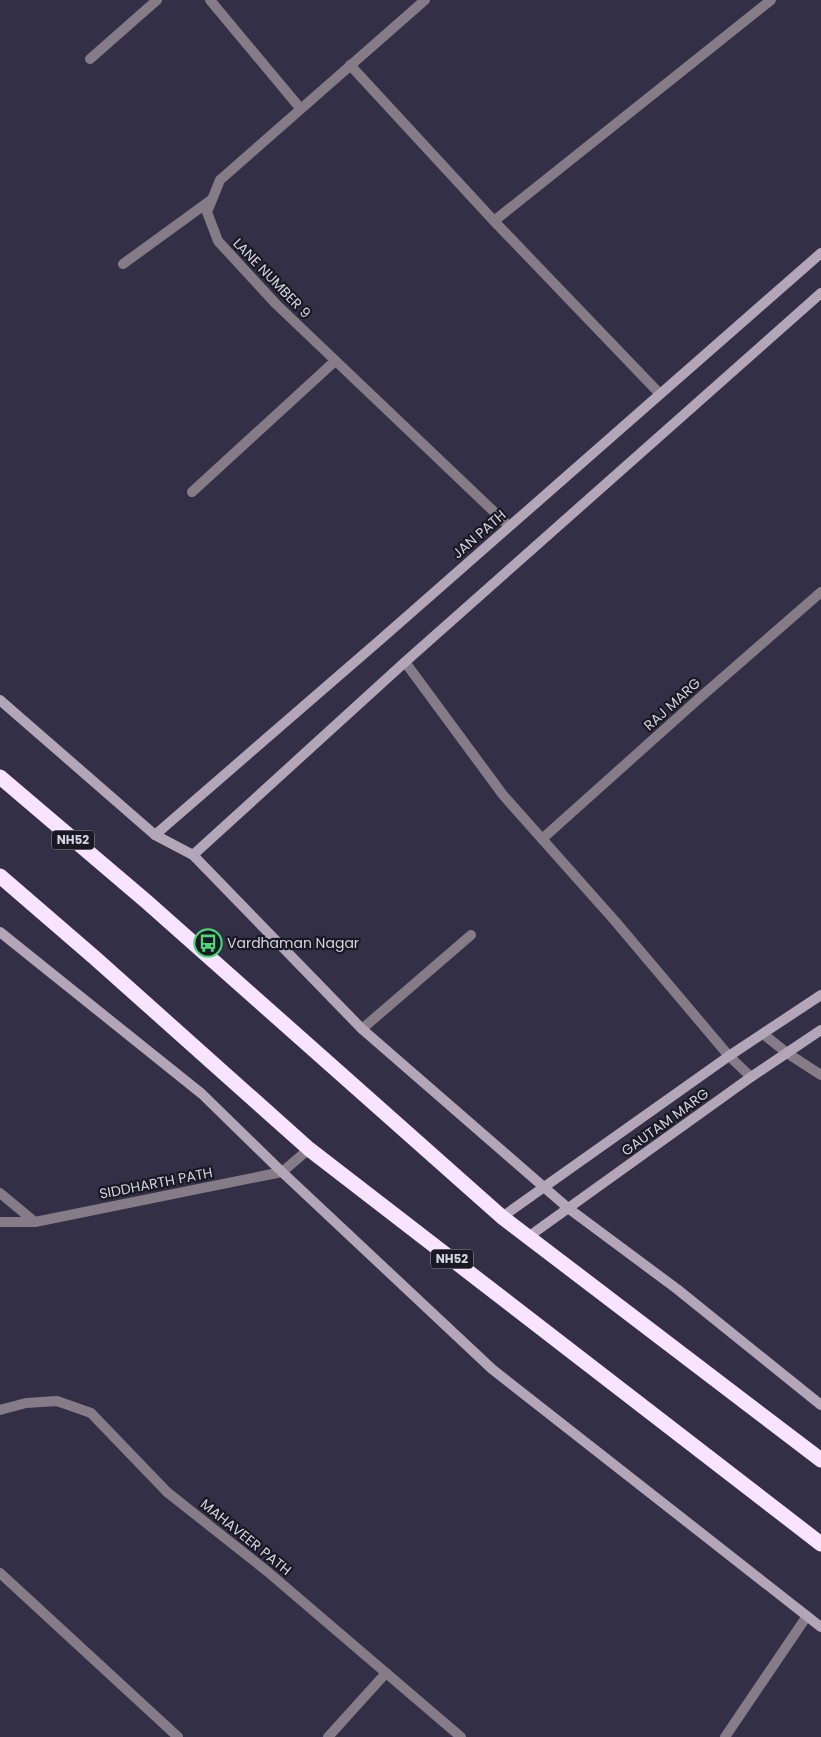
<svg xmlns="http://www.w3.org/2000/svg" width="821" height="1737" font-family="Poppins,sans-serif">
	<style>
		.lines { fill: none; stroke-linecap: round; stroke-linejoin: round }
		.lane { stroke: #857c87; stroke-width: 10 }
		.street { stroke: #857c87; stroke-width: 10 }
		.secondary { stroke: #b3a6b8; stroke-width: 10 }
		.highway { stroke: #f8e4ff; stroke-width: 15 }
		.labels { text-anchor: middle; stroke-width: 4.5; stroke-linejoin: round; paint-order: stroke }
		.shield { fill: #1a1923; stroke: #9c9ba9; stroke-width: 1 }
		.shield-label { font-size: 12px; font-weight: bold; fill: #d4d3e2 }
		.street-label { font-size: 14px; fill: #d4d3e2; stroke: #1a1923 }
		.poi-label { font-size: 14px; fill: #d4d3e2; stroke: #1a1923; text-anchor: start }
	</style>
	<rect width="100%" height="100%" fill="#322f46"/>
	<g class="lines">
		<!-- lane -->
		<polyline class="lane" points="725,1737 807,1616"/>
		<!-- street -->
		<g class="street">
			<polyline points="210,0 300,108"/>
			<polyline points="425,0 220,180 207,212 218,241 276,304 509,526"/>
			<polyline points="90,59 157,0"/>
			<polyline points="350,65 494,221 660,394"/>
			<polyline points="494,221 771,0"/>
			<polyline points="123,264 211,200"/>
			<polyline points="192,492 335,361"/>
			<polyline points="405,662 503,795 615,921 729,1056 751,1077"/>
			<polyline points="542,839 695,702 821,592"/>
			<polyline points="362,1029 471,935"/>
			<polyline points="763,1034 787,1053 821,1075"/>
			<polyline points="0,1193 35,1222"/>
			<polyline points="0,1222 35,1222 282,1172 309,1149"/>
			<polyline points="0,1410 26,1403 57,1401 91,1413 167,1492 268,1572 461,1737"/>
			<polyline points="0,1573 178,1737"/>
			<polyline points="328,1737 386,1673"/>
		</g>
		<!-- secondary -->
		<g class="secondary">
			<polyline points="0,700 155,835 193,855 362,1029 568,1208 677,1289 821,1405"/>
			<polyline points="155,835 380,640 821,253"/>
			<polyline points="193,855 405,662 821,293"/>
			<polyline points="0,932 202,1094 282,1172 492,1369 821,1627"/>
			<polyline points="502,1217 729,1056 821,995"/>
			<polyline points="528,1237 751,1077 821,1030"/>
		</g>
		<!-- highway -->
		<g class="highway">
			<polyline points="0,777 147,902 502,1217 821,1460"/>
			<polyline points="0,876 95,958 309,1149 821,1544"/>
		</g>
	</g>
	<!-- icons -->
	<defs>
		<g id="bus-ring" transform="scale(1.4375)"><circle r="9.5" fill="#1a1923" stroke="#49d778" stroke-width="1.5"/><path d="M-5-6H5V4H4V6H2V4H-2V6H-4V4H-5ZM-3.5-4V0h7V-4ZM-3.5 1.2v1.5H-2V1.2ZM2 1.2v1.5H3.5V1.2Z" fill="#49d778"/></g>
	</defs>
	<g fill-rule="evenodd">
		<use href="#bus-ring" x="208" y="943"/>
	</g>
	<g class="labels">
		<!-- shield labels -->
		<g class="shield">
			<rect x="52" y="830.5" width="42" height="19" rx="4"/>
			<rect x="431" y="1249.5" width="42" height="19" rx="4"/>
		</g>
		<g class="shield-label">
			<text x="73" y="844">NH52</text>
			<text x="452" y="1263">NH52</text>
		</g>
		<!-- street labels -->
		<g class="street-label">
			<text transform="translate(272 278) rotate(46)" y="5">LANE NUMBER 9</text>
			<text transform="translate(479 534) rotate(-41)" y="5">JAN PATH</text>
			<text transform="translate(672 704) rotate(-42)" y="5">RAJ MARG</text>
			<text transform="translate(665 1122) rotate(-36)" y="5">GAUTAM MARG</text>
			<text transform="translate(156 1183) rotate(-11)" y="5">SIDDHARTH PATH</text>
			<text transform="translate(246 1537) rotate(39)" y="5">MAHAVEER PATH</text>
		</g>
		<!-- poi labels -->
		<g class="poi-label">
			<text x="227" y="948">Vardhaman Nagar</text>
		</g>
	</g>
</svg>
